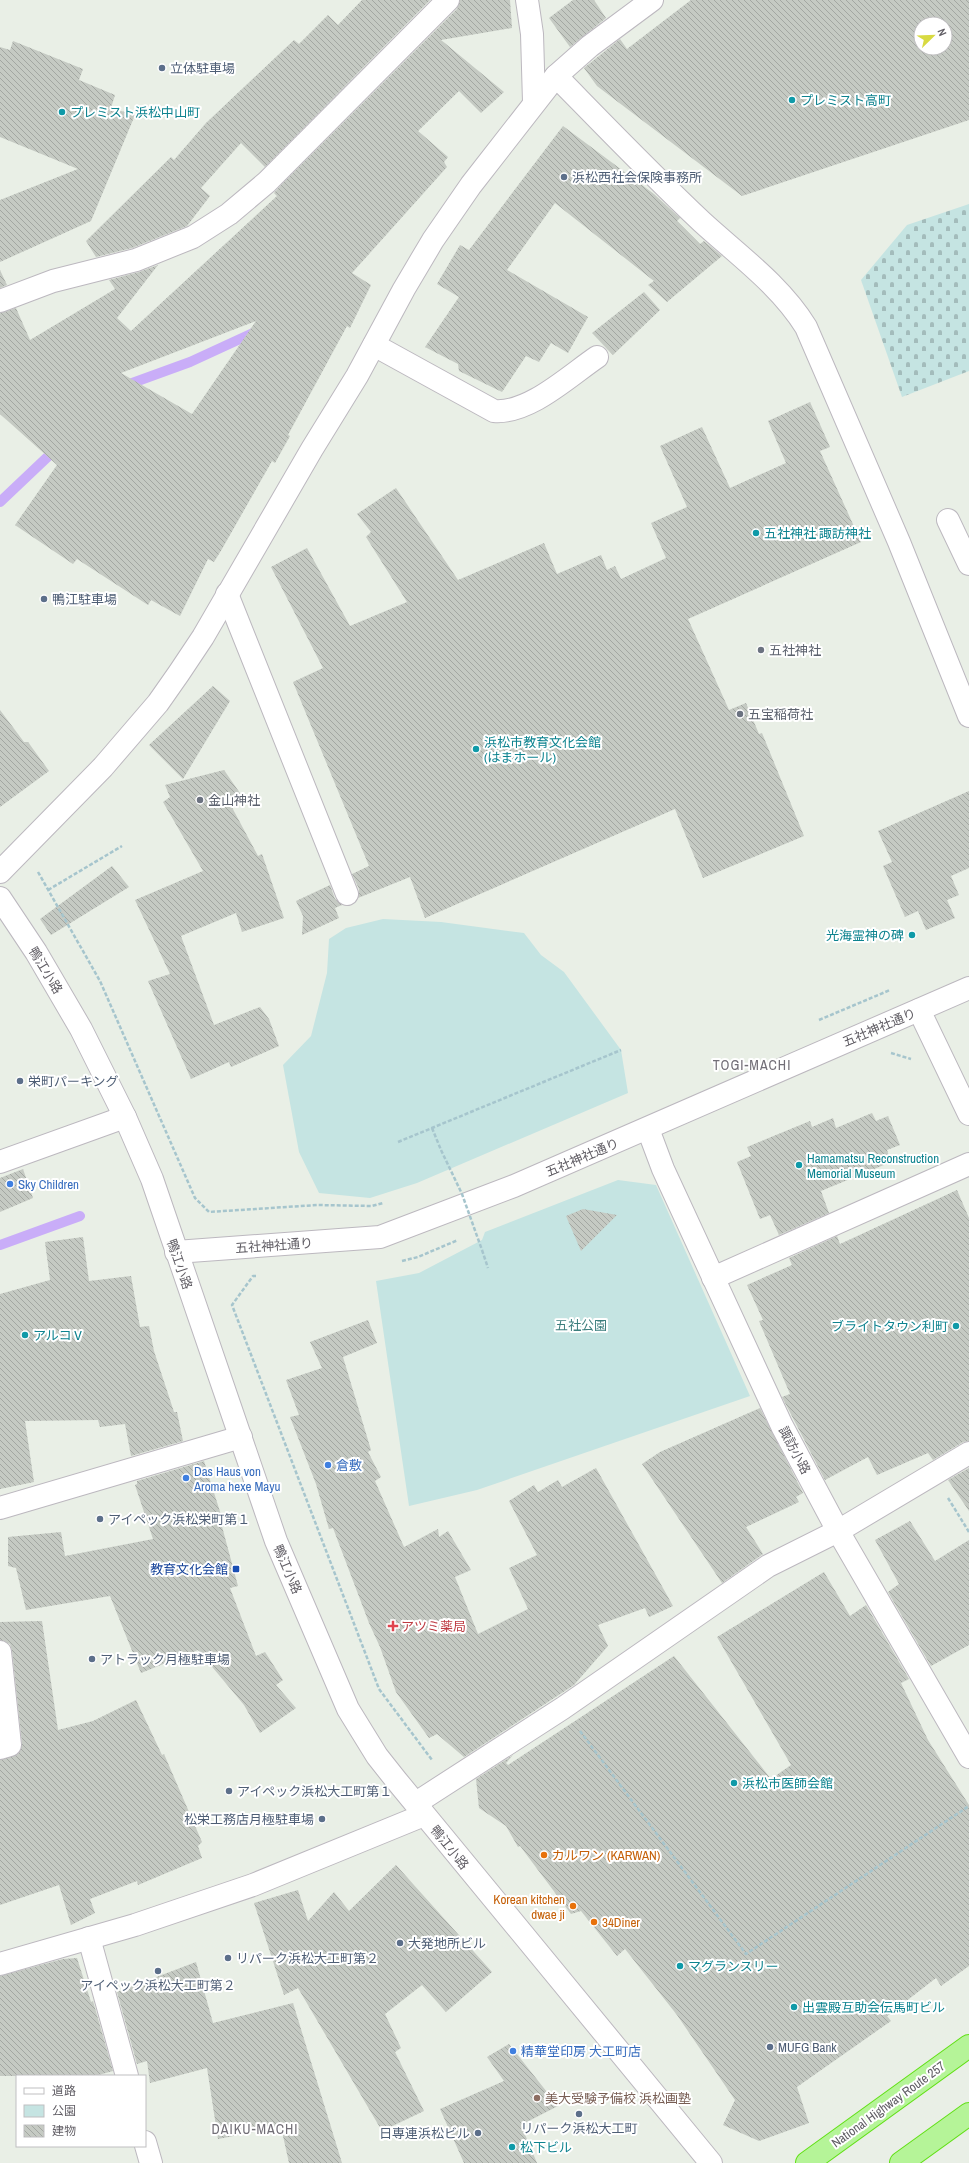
<svg xmlns="http://www.w3.org/2000/svg" width="969" height="2163" font-family="'Archivo Narrow','Noto Sans JP',sans-serif">
	<style>
		.cemetery { fill: url(#cemetery-stones) }
		.park { fill: #c5e4e2 }
		.lines { fill: none; stroke-linecap: round; stroke-linejoin: round }
		.stream { stroke: #c9adf8; stroke-width: 10 }
		.building { fill: url(#building-back-hatch); fill-rule: evenodd }
		.minor-casing { stroke: #bcb8bf; stroke-width: 24 }
		.highway-casing { stroke: #61e015; stroke-width: 24 }
		.path { stroke: #a6c5cd; stroke-width: 2.5; stroke-dasharray: 4 2; stroke-linecap: butt }
		.minor { stroke: #fff; stroke-width: 22 }
		.highway { stroke: #b5f498; stroke-width: 22 }
		.path-bridge { stroke: #a6c5cd; stroke-width: 2.5; stroke-dasharray: 4 2; stroke-linecap: butt }
		.service-dot { fill: #5c6f8a; stroke: #fff; stroke-width: 1.5 }
		.culture-dot { fill: #0f9aa8; stroke: #fff; stroke-width: 1.5 }
		.worship-dot { fill: #6b7280; stroke: #fff; stroke-width: 1.5 }
		.shop-dot { fill: #3f7fe0; stroke: #fff; stroke-width: 1.5 }
		.transit-dot { fill: #1a4fb4; stroke: #fff; stroke-width: 1.5 }
		.health-dot { fill: #e0444e; stroke: #fff; stroke-width: 1.5 }
		.food-dot { fill: #e8710a; stroke: #fff; stroke-width: 1.5 }
		.education-dot { fill: #8d6e63; stroke: #fff; stroke-width: 1.5 }
		.labels { text-anchor: middle; stroke-width: 4; stroke-linejoin: round; paint-order: stroke }
		.service-label { font-size: 13px; fill: #4e5e75; stroke: #fff; text-anchor: start }
		.culture-label { font-size: 13px; fill: #0d838f; stroke: #fff; text-anchor: start }
		.worship-label { font-size: 13px; fill: #5b616d; stroke: #fff; text-anchor: start }
		.street-label { font-size: 13px; fill: #615e65; stroke: #fff }
		.shop-label { font-size: 13px; fill: #366cbe; stroke: #fff; text-anchor: start }
		.park-label { font-size: 13px; fill: #3c7e7d; stroke: #fff }
		.transit-label { font-size: 13px; fill: #164399; stroke: #fff; text-anchor: end }
		.health-label { font-size: 13px; fill: #be3a42; stroke: #fff; text-anchor: start }
		.food-label { font-size: 13px; fill: #c56008; stroke: #fff; text-anchor: start }
		.education-label { font-size: 13px; fill: #785e54; stroke: #fff; text-anchor: start }
		.neighbourhood-label { font-size: 14px; letter-spacing: 1px; fill: #726f77; stroke: #fff }
	</style>
	<defs>
		<pattern id="cemetery-stones" width="16" height="16" patternUnits="userSpaceOnUse"><rect width="16" height="16" fill="#c5e4e2"/><path d="M2 7V4a2 2 0 0 1 4 0v3zM10 15v-3a2 2 0 0 1 4 0v3z" fill="#a3bcbb"/></pattern>
		<pattern id="building-back-hatch" width="6" height="6" patternUnits="userSpaceOnUse"><rect width="6" height="6" fill="#c5cac3"/><path d="M-1 5l2 2M0 0l6 6M5-1l2 2" fill="none" stroke="#a3a7a2"/></pattern>
	</defs>
	<rect width="100%" height="100%" fill="#e9efe6"/>
	<!-- cemetery -->
	<polygon class="cemetery" points="969,204 969,371 902,397 861,280 907,225"/>
	<!-- park -->
	<g class="park">
		<polygon points="383,919 441,922 524,933 541,955 564,972 621,1050 628,1093 417,1183 370,1198 319,1193 299,1152 283,1065 311,1036 327,973 329,939 346,928"/>
		<polygon points="618,1180 656,1185 750,1396 477,1490 409,1506 376,1281 419,1273 482,1240 485,1232"/>
	</g>
	<g class="lines">
		<!-- stream -->
		<g class="stream">
			<polyline points="124,386 190,362 253,333"/>
			<polyline points="0,502 58,447"/>
			<polyline points="0,1245 80,1216"/>
		</g>
	</g>
	<!-- building -->
	<g class="building">
		<polygon points="362,0 430,0 265,167 241,143 201,188 210,196 187,226 132,248 96,257 86,241 171,157 174,160 206,123 294,40 299,44 328,15 338,25"/>
		<path d="M460,0H510L512,28L441,40L504,92L481,113L459,91L418,131L448,157L444,162L447,167L352,273L371,285L350,328L347,326L288,435L290,436L275,463L272,461L222,549L214,562L208,559L180,616L151,600L148,605L77,559L73,564L15,525L57,465L0,414V313L16,308L30,340L115,289L109,280L139,272L158,265L117,318L131,331L277,196L274,193L282,184L457,9ZM256,321L192,414L121,373Z"/>
		<polygon points="573,0 594,0 606,18 570,47 549,18"/>
		<path d="M691,0H969V120L742,196L597,86L584,68L620,39L627,49ZM921,24H945V48H921Z"/>
		<polygon points="13,41 83,69 79,80 115,95 111,108 135,115 91,221 0,262 0,200 78,169 0,137 0,47 10,50"/>
		<polygon points="563,126 654,194 680,218 677,221 700,244 704,241 722,256 667,302 648,285 654,281 555,203 507,270 588,317 568,353 551,343 539,362 526,356 502,392 459,371 458,364 425,347 459,297 437,284 460,245 469,250"/>
		<polygon points="0,270 7,285 0,288"/>
		<polygon points="644,292 660,310 613,355 592,333"/>
		<polygon points="810,402 830,447 820,451 861,542 688,619 729,710 746,703 759,734 762,733 804,836 703,878 675,809 425,918 410,877 358,898 359,889 352,874 369,866 293,682 323,668 271,567 307,548 350,626 407,602 366,537 371,532 357,514 396,488 458,580 544,543 557,574 601,555 607,570 615,566 621,579 666,558 651,523 687,507 660,446 702,427 730,488 786,463 768,421"/>
		<polygon points="213,686 230,701 183,779 149,745"/>
		<polygon points="0,710 24,742 28,742 49,771 0,807"/>
		<polygon points="224,770 242,796 228,800 258,856 262,854 284,918 242,932 236,913 181,936 214,1025 260,1007 269,1019 279,1046 231,1067 229,1062 191,1079 148,981 170,974 135,900 203,871 163,802 170,797 165,785"/>
		<polygon points="969,791 969,868 951,876 959,895 947,900 955,918 926,930 918,911 905,917 883,866 892,862 878,831"/>
		<polygon points="112,866 129,887 51,935 40,919"/>
		<polygon points="330,885 335,899 342,905 335,908 339,918 302,935 303,916 296,901"/>
		<polygon points="872,1113 876,1121 888,1116 900,1145 887,1150 891,1162 821,1191 829,1213 779,1235 770,1215 760,1219 737,1162 751,1156 747,1147 810,1121 812,1127 833,1118 836,1128"/>
		<polygon points="23,1169 33,1198 0,1212 0,1178"/>
		<polygon points="957,1190 969,1218 969,1441 963,1442 933,1460 928,1453 877,1475 868,1457 825,1480 782,1397 790,1394 759,1321 763,1320 747,1285 792,1265 789,1258 837,1236 840,1244"/>
		<polygon points="583,1209 617,1215 581,1251 566,1216"/>
		<polygon points="83,1237 89,1281 131,1276 140,1327 149,1326 154,1351 174,1412 177,1412 183,1441 131,1456 125,1424 100,1427 98,1420 25,1421 34,1482 0,1489 0,1294 50,1280 45,1242"/>
		<polygon points="368,1320 377,1343 343,1357 371,1450 368,1452 381,1477 375,1481 404,1547 438,1529 439,1537 448,1531 471,1570 455,1577 478,1634 528,1609 509,1568 537,1555 509,1501 534,1485 538,1492 558,1480 562,1487 596,1468 673,1606 649,1617 645,1608 598,1625 608,1646 574,1685 464,1757 437,1734 429,1738 396,1692 380,1647 369,1623 333,1528 329,1529 316,1484 290,1417 299,1415 286,1380 322,1368 310,1342"/>
		<polygon points="760,1408 803,1493 796,1497 799,1502 746,1527 763,1554 722,1583 642,1464 660,1452"/>
		<polygon points="204,1461 222,1518 220,1519 238,1586 230,1588 256,1656 265,1652 283,1680 276,1685 296,1708 260,1733 244,1705 198,1650 141,1673 110,1596 26,1610 16,1568 8,1566 8,1537 61,1532 65,1556 153,1539 135,1485 137,1484 137,1481"/>
		<polygon points="969,1468 969,1511 948,1480"/>
		<polygon points="910,1521 935,1561 969,1540 969,1645 931,1666 888,1592 899,1584 875,1540"/>
		<polygon points="824,1572 850,1616 866,1605 909,1679 901,1683 928,1740 969,1805 969,1966 941,1986 936,1978 887,2016 891,2021 797,2087 809,2123 759,2141 723,2125 735,2100 677,2015 625,1949 617,1956 581,1911 571,1914 520,1846 518,1847 506,1826 479,1808 476,1779 513,1755 506,1763 508,1765 674,1656 771,1779 791,1765 717,1637"/>
		<polygon points="42,1621 58,1730 93,1721 136,1700 162,1755 164,1754 202,1842 198,1846 202,1858 138,1885 137,1881 90,1899 95,1913 71,1925 59,1885 0,1905 0,1760 18,1754 22,1744 12,1651 10,1644 0,1640 0,1622"/>
		<polygon points="396,1865 492,1972 446,2012 422,1985 385,2014 401,2048 395,2052 424,2111 382,2131 298,1988 284,1995 254,1903 298,1890 308,1921 334,1892 349,1911"/>
		<polygon points="77,1958 91,2002 93,2001 113,2071 95,2076 0,2076 0,1976 63,1959"/>
		<polygon points="196,1962 213,2023 293,2003 342,2163 289,2163 281,2127 218,2139 207,2068 150,2083 147,2061 137,2064 117,1992"/>
		<polygon points="509,2044 558,2106 521,2125 537,2163 464,2163 440,2109 504,2081 487,2057"/>
	</g>
	<g class="lines">
		<!-- minor casing -->
		<g class="minor-casing">
			<g id="minor">
				<polyline points="527,0 532,34 534,102"/>
				<path d="M556,76C604,125 652,175 702,222C738,255 780,285 806,327L899,542L969,716"/>
				<polyline points="0,301 53,281 136,260 193,237 229,214 267,182 448,0"/>
				<path d="M374,345L494,411C529,414 569,376 597,357"/>
				<polyline points="948,520 969,564"/>
				<polyline points="227,594 347,894"/>
				<polyline points="0,872 103,767 158,703 179,673 203,637 312,449 357,376 404,289 433,240 471,185 556,76 590,46 652,0"/>
				<polyline points="0,898 36,952 81,1029 125,1117 152,1179 276,1541 348,1709 377,1756 396,1780 711,2163"/>
				<polyline points="919,1010 969,1114"/>
				<polyline points="648,1129 663,1169 782,1426 838,1531 969,1757"/>
				<polyline points="0,1162 125,1117"/>
				<polyline points="176,1252 380,1237 514,1186 969,988"/>
				<polyline points="713,1278 969,1164"/>
				<polyline points="0,1508 241,1437"/>
				<polyline points="0,1652 10,1745 0,1748"/>
				<polyline points="89,1938 127,2076"/>
				<polyline points="0,1964 135,1925 253,1885 424,1815 416,1803 563,1708 768,1566 838,1531 969,1453"/>
				<polyline points="145,2142 151,2163"/>
			</g>
		</g>
		<!-- highway casing -->
		<g class="highway-casing">
			<g id="highway">
				<polyline points="807,2163 969,2046"/>
				<polyline points="901,2163 969,2114"/>
			</g>
		</g>
		<!-- path -->
		<g class="path">
			<polyline points="38,872 100,981 195,1198 209,1212 317,1205 372,1206 383,1203"/>
			<polyline points="48,890 122,846"/>
			<polyline points="819,1020 890,990"/>
			<polyline points="891,1053 911,1059"/>
			<polyline points="432,1128 441,1150"/>
			<polyline points="398,1142 621,1050"/>
			<polyline points="482,1250 488,1268"/>
			<polyline points="402,1261 418,1257 458,1240"/>
			<polyline points="256,1276 253,1276 232,1305 379,1689 432,1760"/>
			<polyline points="948,1498 969,1532"/>
			<polyline points="580,1731 746,1954 969,1806"/>
		</g>
		<!-- minor -->
		<use href="#minor" class="minor"/>
		<!-- highway -->
		<use href="#highway" class="highway"/>
		<!-- path-bridge -->
		<polyline class="path-bridge" points="441,1150 462,1194 482,1250"/>
	</g>
	<!-- markers -->
	<g class="service-dot">
		<circle cx="162" cy="68" r="4"/>
		<circle cx="564" cy="177" r="4"/>
		<circle cx="44" cy="599" r="4"/>
		<circle cx="20" cy="1081" r="4"/>
		<circle cx="100" cy="1519" r="4"/>
		<circle cx="92" cy="1659" r="4"/>
		<circle cx="229" cy="1791" r="4"/>
		<circle cx="322" cy="1819" r="4"/>
		<circle cx="400" cy="1943" r="4"/>
		<circle cx="228" cy="1958" r="4"/>
		<circle cx="158" cy="1971" r="4"/>
		<circle cx="770" cy="2047" r="4"/>
		<circle cx="579" cy="2114" r="4"/>
		<circle cx="478" cy="2133" r="4"/>
	</g>
	<g class="culture-dot">
		<circle cx="792" cy="100" r="4"/>
		<circle cx="62" cy="112" r="4"/>
		<circle cx="756" cy="533" r="4"/>
		<circle cx="476" cy="749" r="4"/>
		<circle cx="912" cy="935" r="4"/>
		<circle cx="799" cy="1165" r="4"/>
		<circle cx="956" cy="1326" r="4"/>
		<circle cx="25" cy="1335" r="4"/>
		<circle cx="734" cy="1783" r="4"/>
		<circle cx="680" cy="1966" r="4"/>
		<circle cx="794" cy="2007" r="4"/>
		<circle cx="512" cy="2147" r="4"/>
	</g>
	<g class="worship-dot">
		<circle cx="761" cy="650" r="4"/>
		<circle cx="740" cy="714" r="4"/>
		<circle cx="200" cy="800" r="4"/>
	</g>
	<g class="shop-dot">
		<circle cx="10" cy="1184" r="4"/>
		<circle cx="328" cy="1465" r="4"/>
		<circle cx="186" cy="1478" r="4"/>
		<circle cx="513" cy="2051" r="4"/>
	</g>
	<rect class="transit-dot" x="232" y="1565" width="8" height="8" rx="2"/>
	<path class="health-dot" d="M391 1620h4v4h4v4h-4v4h-4v-4h-4v-4h4z"/>
	<g class="food-dot">
		<circle cx="544" cy="1855" r="4"/>
		<circle cx="573" cy="1906" r="4"/>
		<circle cx="594" cy="1922" r="4"/>
	</g>
	<circle class="education-dot" cx="537" cy="2098" r="4"/>
	<g class="labels">
		<!-- service labels -->
		<g class="service-label">
			<text x="170" y="73">立体駐車場</text>
			<text x="572" y="182">浜松西社会保険事務所</text>
			<text x="52" y="604">鴨江駐車場</text>
			<text x="28" y="1086">栄町パーキング</text>
			<text x="108" y="1524">アイペック浜松栄町第１</text>
			<text x="100" y="1664">アトラック月極駐車場</text>
			<text x="237" y="1796">アイペック浜松大工町第１</text>
			<text x="314" y="1824" text-anchor="end">松栄工務店月極駐車場</text>
			<text x="408" y="1948">大発地所ビル</text>
			<text x="236" y="1963">リパーク浜松大工町第２</text>
			<text x="158" y="1990" text-anchor="middle">アイペック浜松大工町第２</text>
			<text x="778" y="2052">MUFG Bank</text>
			<text x="579" y="2133" text-anchor="middle">リパーク浜松大工町</text>
			<text x="470" y="2138" text-anchor="end">日専連浜松ビル</text>
		</g>
		<!-- culture labels -->
		<g class="culture-label">
			<text x="800" y="105">プレミスト高町</text>
			<text x="70" y="117">プレミスト浜松中山町</text>
			<text x="764" y="538">五社神社 諏訪神社</text>
			<text x="484" y="747">浜松市教育文化会館<tspan x="484" dy="15">(はまホール)</tspan></text>
			<text x="904" y="940" text-anchor="end">光海霊神の碑</text>
			<text x="807" y="1163">Hamamatsu Reconstruction<tspan x="807" dy="15">Memorial Museum</tspan></text>
			<text x="948" y="1331" text-anchor="end">ブライトタウン利町</text>
			<text x="33" y="1340">アルコⅤ</text>
			<text x="742" y="1788">浜松市医師会館</text>
			<text x="688" y="1971">マグランスリー</text>
			<text x="802" y="2012">出雲殿互助会伝馬町ビル</text>
			<text x="520" y="2152">松下ビル</text>
		</g>
		<!-- worship labels -->
		<g class="worship-label">
			<text x="769" y="655">五社神社</text>
			<text x="748" y="719">五宝稲荷社</text>
			<text x="208" y="805">金山神社</text>
		</g>
		<!-- street labels -->
		<g class="street-label">
			<text transform="translate(46 970) rotate(59)" y="5">鴨江小路</text>
			<text transform="translate(879 1027) rotate(-23)" y="5">五社神社通り</text>
			<text transform="translate(582 1157) rotate(-23)" y="5">五社神社通り</text>
			<text transform="translate(274 1245) rotate(-4)" y="5">五社神社通り</text>
			<text transform="translate(180 1264) rotate(71)" y="5">鴨江小路</text>
			<text transform="translate(795 1450) rotate(62)" y="5">諏訪小路</text>
			<text transform="translate(288 1569) rotate(67)" y="5">鴨江小路</text>
			<text transform="translate(450 1847) rotate(51)" y="5">鴨江小路</text>
			<text transform="translate(888 2104) rotate(-36)" y="5">National Highway Route 257</text>
		</g>
		<!-- shop labels -->
		<g class="shop-label">
			<text x="18" y="1189">Sky Children</text>
			<text x="336" y="1470">倉敷</text>
			<text x="194" y="1476">Das Haus von<tspan x="194" dy="15">Aroma hexe Mayu</tspan></text>
			<text x="521" y="2056">精華堂印房 大工町店</text>
		</g>
		<!-- park labels -->
		<g class="park-label">
			<text x="581" y="1330">五社公園</text>
		</g>
		<!-- transit labels -->
		<g class="transit-label">
			<text x="228" y="1574">教育文化会館</text>
		</g>
		<!-- health labels -->
		<g class="health-label">
			<text x="401" y="1631">アツミ薬局</text>
		</g>
		<!-- food labels -->
		<g class="food-label">
			<text x="552" y="1860">カルワン (KARWAN)</text>
			<text x="565" y="1904" text-anchor="end">Korean kitchen<tspan x="565" dy="15">dwae ji</tspan></text>
			<text x="602" y="1927">34Diner</text>
		</g>
		<!-- education labels -->
		<g class="education-label">
			<text x="545" y="2103">美大受験予備校 浜松画塾</text>
		</g>
		<!-- neighbourhood labels -->
		<g class="neighbourhood-label">
			<text x="752" y="1070">TOGI-MACHI</text>
			<text x="255" y="2134">DAIKU-MACHI</text>
		</g>
	</g>
	<!-- legend -->
	<rect x="16" y="2075" width="130" height="72" fill="#ffffff" stroke="#c0bfc1"/>
	<rect x="24" y="2088" width="20" height="6" fill="#ffffff" stroke="#c0bfc1"/>
	<text x="52" y="2095" font-size="12" fill="#615e65">道路</text>
	<rect x="24" y="2105" width="20" height="12" fill="#c5e4e2" stroke="#c0bfc1"/>
	<text x="52" y="2115" font-size="12" fill="#615e65">公園</text>
	<rect x="24" y="2125" width="20" height="12" fill="url(#building-back-hatch)" stroke="#c0bfc1"/>
	<text x="52" y="2135" font-size="12" fill="#615e65">建物</text>
	<!-- north arrow -->
	<g transform="translate(933 36) rotate(67)"><circle r="19" fill="#ffffff" stroke="#c0bfc1"/>
	<path d="M0-3L7 15L0 10L-7 15Z" fill="#d8da41"/>
	<text y="-6" font-size="11" font-weight="bold" text-anchor="middle" fill="#615e65">N</text>
	</g>
</svg>
